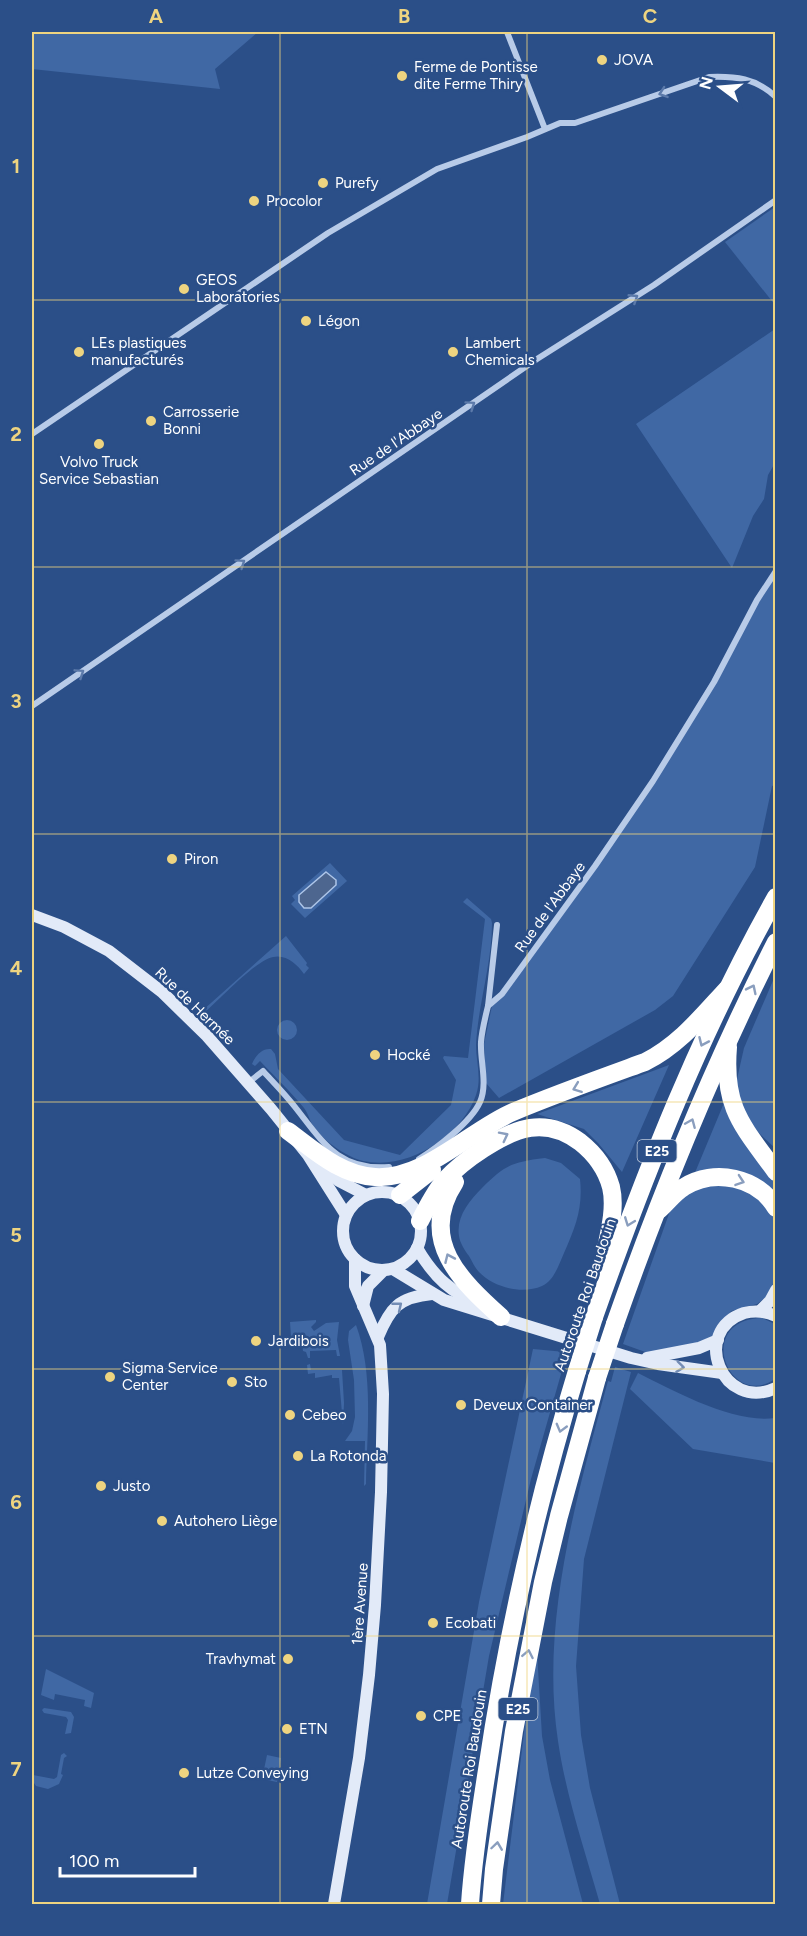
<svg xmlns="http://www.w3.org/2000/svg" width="807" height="1936" font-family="Figtree,sans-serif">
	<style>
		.green { fill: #4068a4 }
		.water { fill: #4d668f; stroke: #adc5e8; stroke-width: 1.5 }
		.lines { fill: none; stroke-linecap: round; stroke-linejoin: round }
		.street { stroke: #b8cbe8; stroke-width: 6 }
		.secondary { stroke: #e2eaf8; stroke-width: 12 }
		.highway { stroke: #fff; stroke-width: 18 }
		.highway-bridge { stroke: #fff; stroke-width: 18 }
		.oneway { stroke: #5c7aaa }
		.oneway2 { stroke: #8a9ebe }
		.oneway3 { stroke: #748db5 }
		.grid { fill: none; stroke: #eed480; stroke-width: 1.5; stroke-opacity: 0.55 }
		.poi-dot { fill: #eed480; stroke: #2b4f88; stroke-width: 2 }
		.labels { text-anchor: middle; stroke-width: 5; stroke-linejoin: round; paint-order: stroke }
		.shield { fill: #2b4f88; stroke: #bfcadb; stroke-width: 1.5 }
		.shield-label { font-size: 14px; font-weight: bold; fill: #fff }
		.poi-label { font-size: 15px; fill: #fff; stroke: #2b4f88; text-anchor: start }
		.street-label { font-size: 15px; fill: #fff; stroke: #2b4f88 }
		.neatline { fill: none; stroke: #eed480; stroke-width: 2 }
		.grid-label { font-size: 20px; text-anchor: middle; font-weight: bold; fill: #eed480 }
	</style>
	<rect width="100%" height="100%" fill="#2b4f88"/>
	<!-- green -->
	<g class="green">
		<polygon points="32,32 258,32 215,69 220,89 32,69"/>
		<polygon points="775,207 775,305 725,242"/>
		<polygon points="775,329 775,463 768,475 764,499 753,516 732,568 636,424"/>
		<polygon points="775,571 775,785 772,786 755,867 673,996 655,1010 499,1098 486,1083 484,1044 493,1001 653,781"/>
		<polygon points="330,863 347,881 305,918 291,904 295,900 292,896"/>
		<path d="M467,898L491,919L492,923C492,964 478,1004 476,1045C476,1062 482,1078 476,1095C460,1141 392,1181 346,1154C333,1147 320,1136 312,1124C309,1119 308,1113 304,1108C291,1092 275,1077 260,1061L255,1066L252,1064C255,1056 262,1048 271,1049L275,1054L278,1069L344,1140L400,1155L451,1105L456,1080L443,1058L444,1056L468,1058L485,919L463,902Z"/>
		<path d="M286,936L307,963L306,965L309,968L304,974C297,964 286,954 273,957C256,960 219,1000 204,1013L202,1011Z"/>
		<polygon points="775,976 775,1148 749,1124 735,1088 744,1048"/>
		<circle cx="287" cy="1030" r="10"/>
		<polygon points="669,1065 622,1172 598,1143 584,1129 537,1114"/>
		<polygon points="724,1103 775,1180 775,1198 694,1175"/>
		<path d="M545,1158L561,1163L580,1179C583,1208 576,1226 564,1253C559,1264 554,1281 542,1286C522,1295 493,1287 479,1272C475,1268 472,1261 469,1256C465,1251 460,1243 459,1236C456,1217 469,1201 482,1188C505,1165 512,1162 545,1158Z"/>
		<polygon points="700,1183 741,1185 774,1213 775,1273 773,1285 766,1297 757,1304 731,1311 714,1336 704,1343 648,1353 623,1344 671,1208"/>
		<path d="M762,1318L775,1324V1379C729,1411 693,1320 762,1318Z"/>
		<polygon points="316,1320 316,1322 311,1327 314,1331 326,1323 339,1322 337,1340 340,1356 337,1356 336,1350 310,1351 310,1358 308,1358 306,1352 303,1351 301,1337 291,1337 290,1322"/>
		<path d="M356,1325C374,1374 367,1433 366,1484L364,1486L365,1441H345L352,1431L355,1417L354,1380L348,1340L349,1331Z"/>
		<polygon points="533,1349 565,1352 561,1366 563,1367 531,1479 489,1656 447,1904 427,1904 479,1602"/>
		<polygon points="310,1364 311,1370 342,1370 344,1403 343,1425 339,1378 332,1378 332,1375 315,1378 315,1373 308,1374 307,1365"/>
		<path d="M615,1367L631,1372L584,1559L576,1666L581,1735L590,1788L620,1904H600C585,1851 566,1796 558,1741C540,1622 577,1495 608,1381L611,1382Z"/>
		<path d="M638,1373C674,1391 734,1424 775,1418V1463L693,1449L630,1389Z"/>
		<polygon points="537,1652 542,1736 550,1780 583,1904 503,1904 526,1717"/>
		<polygon points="46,1669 94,1693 91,1708 84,1706 85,1700 55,1694 54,1700 41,1695"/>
		<polygon points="44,1708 71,1712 74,1717 71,1733 65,1734 68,1720 66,1717 44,1713 42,1710"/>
		<polygon points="64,1753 67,1756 64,1758 61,1774 63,1775 59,1784 48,1789 36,1786 32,1780 33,1775 54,1779 57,1777 61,1755"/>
		<polygon points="267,1755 281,1758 277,1782 262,1779"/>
	</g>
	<!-- water -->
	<polygon class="water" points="326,872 336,880 336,885 311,908 304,908 299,902 299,895"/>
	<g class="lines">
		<!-- street -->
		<g class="street">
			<polyline points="507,32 545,129"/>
			<path d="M32,434L328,233L437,169L527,137L560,123H575L709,77C735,76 756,78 776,97"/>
			<polyline points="32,706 537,359 654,285 776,200"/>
			<polyline points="488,1006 497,925"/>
			<path d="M248,1083L263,1071C274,1083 285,1094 295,1107C322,1141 338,1171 389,1167"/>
			<path d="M419,1159C437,1148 471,1122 480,1102C488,1084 480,1061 481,1042C482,1030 485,1018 488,1006L502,994L595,866L653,781L714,682L757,600L776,571"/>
		</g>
		<!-- secondary -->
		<g class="secondary">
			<polyline points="32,915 64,927 109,951 162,992 207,1036 271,1109 308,1155 346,1215"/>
			<polyline points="314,1159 339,1181 366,1195"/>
			<circle cx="382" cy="1231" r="39"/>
			<path d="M417,1248C435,1279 451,1291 482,1307"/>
			<polyline points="393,1269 444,1300 631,1358 658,1364 722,1373"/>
			<polyline points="363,1306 368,1286 384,1270"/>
			<polyline points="760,1311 770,1301 776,1290"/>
			<path d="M776,1316C765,1311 755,1310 744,1313C690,1331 722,1413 776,1388"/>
			<path d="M378,1337C390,1308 399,1297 432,1294"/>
			<polyline points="647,1358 699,1348 718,1340"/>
			<polyline points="334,1904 359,1758 369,1675 375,1605 381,1492 383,1394 380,1345 355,1286 355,1259"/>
		</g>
		<!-- highway -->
		<g class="highway">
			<path d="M728,1047C723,1108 742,1125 776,1172"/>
			<path d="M288,1131C314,1150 340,1175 375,1177C425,1180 469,1131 513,1112C556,1094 601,1078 645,1062C679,1045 702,1016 727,989"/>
			<path d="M455,1182C417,1240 461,1281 501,1317"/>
			<polyline points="400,1195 432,1170"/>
			<path d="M659,1210C667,1203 674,1193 684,1187C714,1168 758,1177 776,1208"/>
			<path d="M420,1221C427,1207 434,1193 444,1181C455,1169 469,1158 483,1149C515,1128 545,1116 580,1142C594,1153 606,1169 611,1187C617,1212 606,1243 602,1269"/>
			<path d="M594,1317C645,1173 701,1030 776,897"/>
			<path d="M615,1324C661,1193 713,1066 776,942"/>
			<path d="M470,1904C473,1859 480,1814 487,1770C507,1635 537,1502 577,1371"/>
			<polyline points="491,1904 494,1869 514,1731 543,1582 559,1516 597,1378"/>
		</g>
		<!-- highway-bridge -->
		<g class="highway-bridge">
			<polyline points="577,1371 594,1317"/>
			<polyline points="597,1378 615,1324"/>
		</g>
	</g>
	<!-- one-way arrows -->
	<defs><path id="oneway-chevron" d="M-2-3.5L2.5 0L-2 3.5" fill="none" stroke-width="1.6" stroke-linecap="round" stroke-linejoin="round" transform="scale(1.5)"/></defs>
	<g class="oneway">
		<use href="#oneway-chevron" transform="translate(663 93) rotate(161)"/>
		<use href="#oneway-chevron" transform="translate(634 298) rotate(-33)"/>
		<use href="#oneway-chevron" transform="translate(471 405) rotate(-35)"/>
		<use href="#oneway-chevron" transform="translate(241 563) rotate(-35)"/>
		<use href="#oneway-chevron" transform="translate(80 673) rotate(-34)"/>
	</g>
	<g class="oneway2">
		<use href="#oneway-chevron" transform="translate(752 989) rotate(-64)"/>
		<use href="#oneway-chevron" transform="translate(703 1042) rotate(114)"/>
		<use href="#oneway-chevron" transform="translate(577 1088) rotate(159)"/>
		<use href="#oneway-chevron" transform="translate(691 1123) rotate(-67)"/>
		<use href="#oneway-chevron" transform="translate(504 1136) rotate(-27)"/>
		<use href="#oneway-chevron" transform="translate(740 1181) rotate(19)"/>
		<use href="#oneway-chevron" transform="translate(629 1222) rotate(111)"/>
		<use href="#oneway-chevron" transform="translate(449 1258) rotate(-114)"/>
		<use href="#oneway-chevron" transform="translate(561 1428) rotate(105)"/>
		<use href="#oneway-chevron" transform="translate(528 1654) rotate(-79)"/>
		<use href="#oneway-chevron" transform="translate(497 1846) rotate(-82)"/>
	</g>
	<g class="oneway3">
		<use href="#oneway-chevron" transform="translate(398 1306) rotate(-39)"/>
		<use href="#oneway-chevron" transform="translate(680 1367) rotate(7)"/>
	</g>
	<!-- grid -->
	<path class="grid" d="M280,32V1904M527,32V1904M32,300H776M32,567H776M32,834H776M32,1102H776M32,1369H776M32,1636H776"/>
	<!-- markers -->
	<g class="poi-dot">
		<circle cx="602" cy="60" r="6"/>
		<circle cx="402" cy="76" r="6"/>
		<circle cx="323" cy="183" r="6"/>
		<circle cx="254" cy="201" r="6"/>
		<circle cx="184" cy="289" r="6"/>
		<circle cx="306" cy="321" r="6"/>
		<circle cx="79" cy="352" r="6"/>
		<circle cx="453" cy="352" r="6"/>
		<circle cx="151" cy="421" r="6"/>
		<circle cx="99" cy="444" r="6"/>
		<circle cx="172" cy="859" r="6"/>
		<circle cx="375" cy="1055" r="6"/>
		<circle cx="256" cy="1341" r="6"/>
		<circle cx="110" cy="1377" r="6"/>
		<circle cx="232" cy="1382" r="6"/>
		<circle cx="461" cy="1405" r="6"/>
		<circle cx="290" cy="1415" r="6"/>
		<circle cx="298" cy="1456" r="6"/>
		<circle cx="101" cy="1486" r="6"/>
		<circle cx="162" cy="1521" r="6"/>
		<circle cx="433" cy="1623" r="6"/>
		<circle cx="288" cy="1659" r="6"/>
		<circle cx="421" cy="1716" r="6"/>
		<circle cx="287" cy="1729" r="6"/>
		<circle cx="184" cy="1773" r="6"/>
	</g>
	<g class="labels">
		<!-- shield labels -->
		<g class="shield">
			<rect x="637.5" y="1140" width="39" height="22" rx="4.5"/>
			<rect x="498.5" y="1698" width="39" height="22" rx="4.5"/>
		</g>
		<g class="shield-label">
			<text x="657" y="1156">E25</text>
			<text x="518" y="1714">E25</text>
		</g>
		<!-- poi labels -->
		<g class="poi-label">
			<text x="614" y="65">JOVA</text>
			<text x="414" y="72">Ferme de Pontisse<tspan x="414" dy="17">dite Ferme Thiry</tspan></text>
			<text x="335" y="188">Purefy</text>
			<text x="266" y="206">Procolor</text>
			<text x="196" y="285">GEOS<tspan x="196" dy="17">Laboratories</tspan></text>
			<text x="318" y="326">Légon</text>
			<text x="91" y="348">LEs plastiques<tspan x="91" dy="17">manufacturés</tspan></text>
			<text x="465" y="348">Lambert<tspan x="465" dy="17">Chemicals</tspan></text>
			<text x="163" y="417">Carrosserie<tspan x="163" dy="17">Bonni</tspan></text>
			<text x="99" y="467" text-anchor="middle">Volvo Truck<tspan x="99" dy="17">Service Sebastian</tspan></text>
			<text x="184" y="864">Piron</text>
			<text x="387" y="1060">Hocké</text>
			<text x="268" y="1346">Jardibois</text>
			<text x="122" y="1373">Sigma Service<tspan x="122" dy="17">Center</tspan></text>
			<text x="244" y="1387">Sto</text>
			<text x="473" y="1410">Deveux Container</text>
			<text x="302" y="1420">Cebeo</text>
			<text x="310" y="1461">La Rotonda</text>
			<text x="113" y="1491">Justo</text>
			<text x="174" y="1526">Autohero Liège</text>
			<text x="445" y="1628">Ecobati</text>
			<text x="276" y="1664" text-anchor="end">Travhymat</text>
			<text x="433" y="1721">CPE</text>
			<text x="299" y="1734">ETN</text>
			<text x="196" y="1778">Lutze Conveying</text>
		</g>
		<!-- street labels -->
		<g class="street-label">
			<text transform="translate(396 442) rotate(-34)" y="5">Rue de l'Abbaye</text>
			<text transform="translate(550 907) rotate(-54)" y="5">Rue de l'Abbaye</text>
			<text transform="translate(195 1006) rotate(44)" y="5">Rue de Hermée</text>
			<text transform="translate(585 1295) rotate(-71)" y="5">Autoroute Roi Baudouin</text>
			<text transform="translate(360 1604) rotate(-86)" y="5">1ère Avenue</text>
			<text transform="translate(469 1769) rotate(-81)" y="5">Autoroute Roi Baudouin</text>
		</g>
	</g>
	<!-- border -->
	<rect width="807" height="1936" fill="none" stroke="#2b4f88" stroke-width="66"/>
	<!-- north arrow -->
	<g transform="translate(720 87) rotate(286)" stroke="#2b4f88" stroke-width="4.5" paint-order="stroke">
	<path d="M0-4.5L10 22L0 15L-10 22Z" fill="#ffffff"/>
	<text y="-9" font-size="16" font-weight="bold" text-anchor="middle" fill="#ffffff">N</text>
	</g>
	<!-- scale -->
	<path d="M60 1867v9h135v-9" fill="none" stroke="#ffffff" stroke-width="3"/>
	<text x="69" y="1867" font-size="18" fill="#ffffff" stroke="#2b4f88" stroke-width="4.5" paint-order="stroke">100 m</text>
	<rect x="33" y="33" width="741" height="1870" class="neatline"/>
	<g class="grid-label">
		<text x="156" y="23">A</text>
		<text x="404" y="23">B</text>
		<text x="650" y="23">C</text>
		<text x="16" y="173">1</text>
		<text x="16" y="441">2</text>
		<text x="16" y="708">3</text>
		<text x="16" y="975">4</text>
		<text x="16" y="1242">5</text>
		<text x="16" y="1509">6</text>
		<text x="16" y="1776">7</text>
	</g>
</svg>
